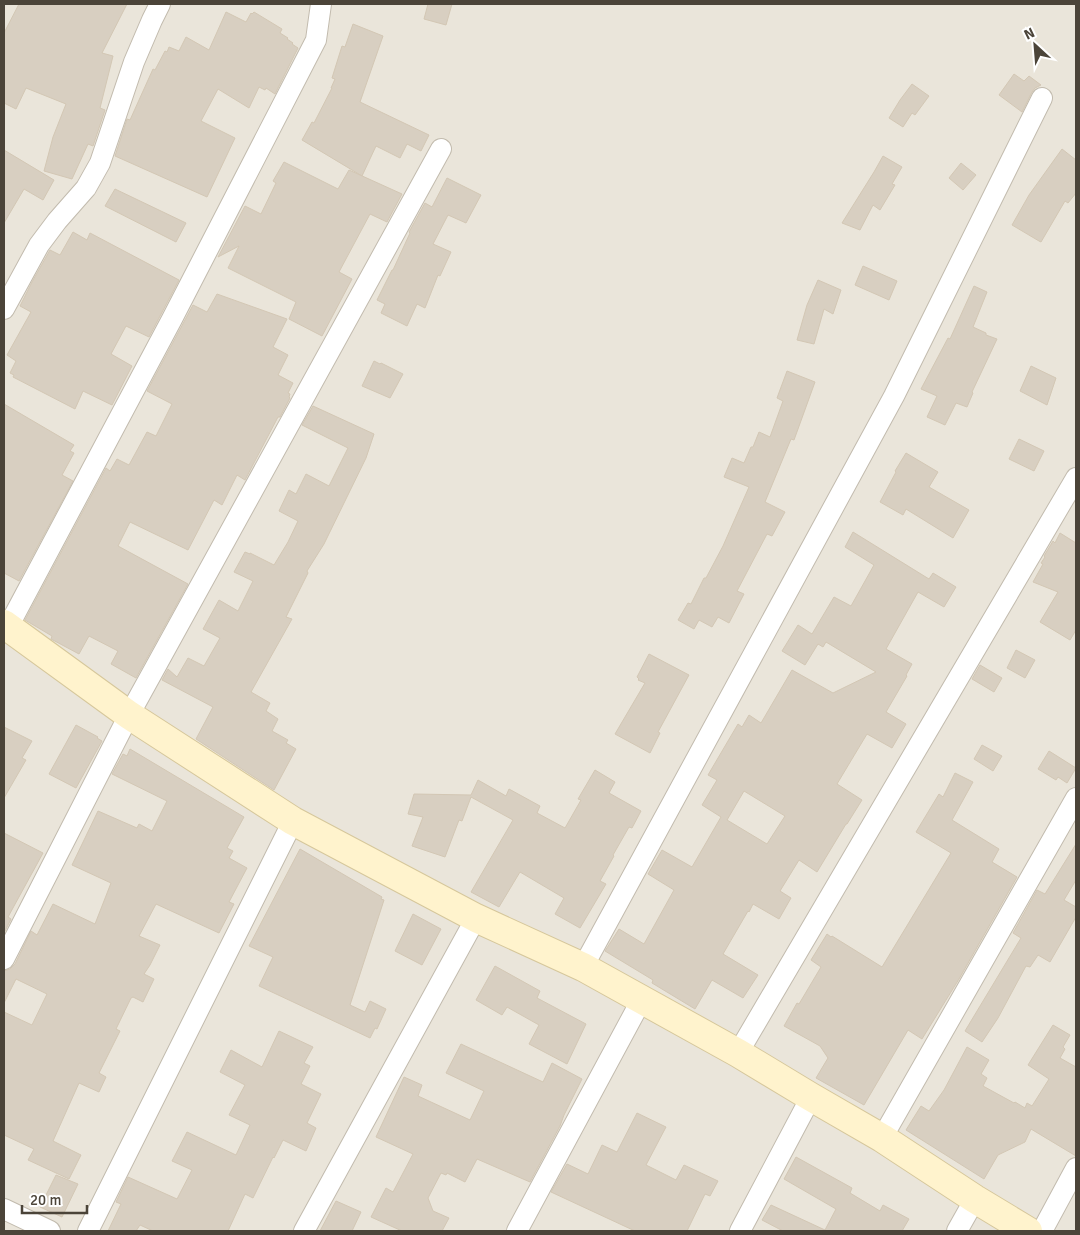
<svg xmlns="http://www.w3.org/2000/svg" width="1080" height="1235" font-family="Signika,sans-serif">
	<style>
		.residential { fill: #eae5da }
		.building { fill: #d8cfc1; stroke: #d3c7b4; fill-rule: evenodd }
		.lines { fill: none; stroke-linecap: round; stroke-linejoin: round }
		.street-casing { stroke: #c2bbae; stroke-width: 22 }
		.secondary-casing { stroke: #d6c79b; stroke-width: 30 }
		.street { stroke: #fff; stroke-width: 20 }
		.secondary { stroke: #fff3cd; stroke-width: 28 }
	</style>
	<rect width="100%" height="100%" fill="#f6f3ec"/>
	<!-- residential -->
	<rect class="residential" x="4" y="4" width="1072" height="1227"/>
	<!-- building -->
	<g class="building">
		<polygon points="19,4 127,4 102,53 113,56 100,108 105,110 93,146 88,144 72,179 44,171 53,137 66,104 26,88 16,109 4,103 4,33"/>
		<polygon points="428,4 452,4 446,25 424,19"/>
		<polygon points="226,12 246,22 251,13 252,14 254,12 282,29 280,33 288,38 287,39 293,43 292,44 298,48 275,94 266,88 265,90 259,87 249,108 218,89 201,121 235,138 207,197 115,156 127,119 130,120 153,69 155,70 165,51 167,52 169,47 179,51 186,37 209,50"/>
		<polygon points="353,24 383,36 360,102 429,135 421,151 407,144 400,158 376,146 362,176 302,140 312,122 314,123 332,88 331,88 335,79 332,78 342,46 345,47"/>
		<polygon points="1014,74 1024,81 1029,76 1041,85 1035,88 1032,92 1022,112 999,95"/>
		<polygon points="912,84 929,96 915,115 912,113 903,127 889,118 900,100"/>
		<polygon points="1062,149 1076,160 1076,193 1068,203 1065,201 1041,242 1039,241 1012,225 1029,195"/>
		<polygon points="4,150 54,180 43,200 24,189 4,223"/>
		<polygon points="883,156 902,167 892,184 895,185 880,210 873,205 860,230 842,223 874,172"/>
		<polygon points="284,162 338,189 349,170 402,194 387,222 370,214 339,272 352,279 322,336 289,319 296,302 228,268 239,246 218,257 245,206 261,214 276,183 273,181"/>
		<polygon points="961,163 976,175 963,190 949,178"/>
		<polygon points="447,178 481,195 466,223 448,215 433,244 451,252 440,276 438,275 425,308 417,304 407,326 381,313 385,304 377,300 392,270 393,270 410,233 409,232 425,203 432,207"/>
		<polygon points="115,189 186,223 176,242 105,206"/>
		<polygon points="73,232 87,240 90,233 179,280 149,337 126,326 111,354 132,366 112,405 83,391 75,409 13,377 14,375 10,373 16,361 7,355 31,312 20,306 32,282 50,250 60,255"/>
		<polygon points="863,266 897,281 889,300 855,285"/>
		<polygon points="818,280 841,290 833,314 824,309 814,344 797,340 807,305"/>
		<polygon points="974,286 987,292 973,327 986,333 986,335 997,339 972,392 973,393 967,407 956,403 945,425 927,417 937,396 921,389 948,338 950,339"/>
		<polygon points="217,294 287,319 273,347 288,355 278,375 293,383 288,393 290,394 289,397 290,398 280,417 278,417 245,480 237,475 222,505 214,500 188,550 130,522 118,546 188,584 136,678 111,664 118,651 89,636 79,654 51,639 52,636 25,620 106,468 110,471 117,459 129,465 147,432 156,436 172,404 147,391 193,305 207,312"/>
		<polygon points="374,361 380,364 381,363 403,374 390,398 362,386"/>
		<polygon points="1031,366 1056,378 1047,405 1020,391"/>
		<polygon points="787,371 815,382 794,440 791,439 765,502 785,512 772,536 767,534 737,591 744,594 729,623 718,617 712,627 699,620 694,629 678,620 688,603 691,604 704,578 706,578 723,546 749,487 724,477 732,458 744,463 751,447 753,447 759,432 770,437 783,401 777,398"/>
		<polygon points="4,404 74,445 70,451 74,453 62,475 73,481 19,581 4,573"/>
		<polygon points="313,406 374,434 366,458 324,544 307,571 308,573 286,617 292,619 251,692 270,703 266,711 278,719 272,731 288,740 286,743 296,749 274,790 196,739 213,707 162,680 168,669 177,677 188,658 204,666 220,638 203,629 219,600 238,611 253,581 234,572 245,552 250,554 250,553 274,565 288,542 298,521 279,511 289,490 296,494 306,474 329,486 348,448 302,425"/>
		<polygon points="1019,439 1044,451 1034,471 1009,459"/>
		<polygon points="906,453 938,472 929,487 969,510 953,538 906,509 903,515 880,502 896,472 895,471"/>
		<path d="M853,532L929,579L933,573L956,587L944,607L918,592L886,649L912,664L906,675L907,676L886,712L906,724L892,748L867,734L837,784L862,800L847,824H846L817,872L799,860L780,891L791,898L779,919L753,904L749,912L748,911L723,954L758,975L743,998L712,980L695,1009L652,983L653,980L605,951L619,929L644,944L674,890L648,874L662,850L692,867L721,817L702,805L717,780L708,775L738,724L742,727L749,715L761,723L792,670L833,693L876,672L826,642L823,647L818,644L805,665L782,651L798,625L812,634L834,597L851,606L874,565L845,547ZM744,791L785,816L767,844L727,820Z"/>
		<polygon points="1060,533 1076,543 1076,630 1070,640 1040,622 1058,592 1033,582 1043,564 1041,563 1045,557 1044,556 1053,541 1055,543"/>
		<polygon points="1016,650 1035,660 1025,678 1007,668"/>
		<polygon points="649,654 689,675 658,732 660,733 650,753 615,734 645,683 638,680 639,679 637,677"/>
		<polygon points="980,665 1002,678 994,692 972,679"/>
		<polygon points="76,725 98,737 97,738 102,741 76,788 49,774"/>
		<polygon points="4,727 32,741 22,758 26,760 4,798"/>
		<polygon points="982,745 1002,756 993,771 974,759"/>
		<polygon points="130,749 244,817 227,848 233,851 229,858 247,868 229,902 234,904 219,933 156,904 139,936 160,945 150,965 144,974 154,979 143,1002 133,997 131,998 116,1029 120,1031 99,1073 106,1077 99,1092 79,1083 53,1141 81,1155 69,1179 28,1160 34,1149 4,1135 4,1012 32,1025 47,994 16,979 4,1003 4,971 10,969 15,964 31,931 37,935 53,904 95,924 111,883 72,865 98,811 137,828 139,824 152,831 167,801 112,774 123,754 127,756"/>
		<polygon points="1049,751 1076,768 1067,783 1058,777 1056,780 1038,769"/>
		<polygon points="595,770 615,782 609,793 641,811 632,828 629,827 613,855 614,856 600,881 606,884 580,928 555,914 564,898 520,872 499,907 471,892 513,820 471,797 462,821 459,820 445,857 412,846 423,817 408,814 414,794 471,795 478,780 506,796 509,789 540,806 537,813 565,828 581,800 578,799"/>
		<polygon points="955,773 973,782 952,820 999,849 992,862 1017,877 959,979 922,1039 908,1030 864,1105 816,1078 828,1058 820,1046 784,1026 797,1003 799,1004 821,967 811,960 827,934 831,937 832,936 882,967 951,853 916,832 939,794 943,797"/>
		<polygon points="4,833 43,853 8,917 11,919 4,933"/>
		<polygon points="1076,844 1076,880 1064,900 1076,907 1076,917 1050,962 1038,955 1030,967 1026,966 998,1018 982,1042 965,1031 1021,938 1013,933 1037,890 1045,894"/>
		<polygon points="300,849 382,897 381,899 384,900 350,1005 365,1012 370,1001 386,1009 377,1029 375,1028 370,1038 259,986 273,957 249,946"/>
		<polygon points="413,914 441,929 422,965 395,951"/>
		<polygon points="495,966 540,991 537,998 586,1024 567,1064 529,1044 539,1025 507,1007 502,1015 476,1000"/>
		<polygon points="1053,1025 1070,1035 1063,1047 1065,1049 1060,1058 1076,1067 1076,1156 1031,1129 1025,1142 998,1155 984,1179 906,1130 921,1106 929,1111 944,1090 967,1047 989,1060 981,1074 987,1078 983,1086 1014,1103 1015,1102 1025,1108 1027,1103 1032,1106 1049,1079 1028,1065"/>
		<polygon points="279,1031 313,1047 304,1063 310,1066 301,1084 321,1094 307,1123 316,1128 306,1151 283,1140 274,1158 273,1157 253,1198 245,1194 228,1231 153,1231 140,1225 136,1231 108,1231 121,1204 116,1202 128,1177 177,1199 192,1170 172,1161 187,1132 236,1155 250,1125 229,1115 245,1085 220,1072 231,1050 262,1067"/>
		<polygon points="461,1044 543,1082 552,1063 582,1079 564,1115 560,1126 530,1182 477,1159 465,1182 447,1173 446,1175 441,1173 428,1198 433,1211 449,1218 442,1231 402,1231 371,1217 386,1188 393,1192 413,1154 376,1137 404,1077 422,1085 418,1096 470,1120 484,1091 446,1073"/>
		<polygon points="637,1113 666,1127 646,1165 676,1180 684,1165 718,1181 710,1196 705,1194 687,1231 635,1231 551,1192 567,1164 588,1174 602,1145 617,1152"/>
		<polygon points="796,1157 852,1188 850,1193 880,1211 883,1205 909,1219 902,1231 783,1231 762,1220 771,1205 825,1230 836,1209 784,1179"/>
		<polygon points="56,1175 78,1184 62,1217 40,1207"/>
		<polygon points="336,1201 361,1212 352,1231 320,1231"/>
	</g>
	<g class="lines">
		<!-- street casing -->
		<g class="street-casing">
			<g id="street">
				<polyline points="4,309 39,245 57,221 86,188 100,163 134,62 152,20 160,4"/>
				<polyline points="8,627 172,319 316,40 321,4"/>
				<polyline points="4,959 129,715 441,149"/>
				<polyline points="583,967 894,396 1042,98"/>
				<polyline points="738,1053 1076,478"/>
				<polyline points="882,1138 1076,798"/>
				<polyline points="4,1209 50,1231"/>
				<polyline points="88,1231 293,821"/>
				<polyline points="304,1231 476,918"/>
				<polyline points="517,1231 642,999"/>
				<polyline points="740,1231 811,1097"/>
				<polyline points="957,1231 975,1199"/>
				<polyline points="1042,1231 1076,1168"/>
			</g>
		</g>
		<!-- secondary casing -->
		<g class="secondary-casing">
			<polyline id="secondary" points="4,624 129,715 293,821 476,918 583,967 738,1053 811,1097 882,1138 975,1199 1028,1231"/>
		</g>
		<!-- street -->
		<use href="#street" class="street"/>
		<!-- secondary -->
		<use href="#secondary" class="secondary"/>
	</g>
	<!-- border -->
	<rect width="1080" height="1235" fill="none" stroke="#4b4439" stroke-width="10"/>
	<!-- north arrow -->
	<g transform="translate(1035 45) rotate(334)" stroke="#ffffff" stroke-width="4" paint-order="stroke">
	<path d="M0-4L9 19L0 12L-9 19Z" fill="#4b4439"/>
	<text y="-8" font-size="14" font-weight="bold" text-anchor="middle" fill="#4b4439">N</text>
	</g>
	<!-- scale -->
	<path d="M22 1205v8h65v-8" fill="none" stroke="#4b4439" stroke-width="2.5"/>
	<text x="30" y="1205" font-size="15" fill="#4b4439" stroke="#ffffff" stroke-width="4" paint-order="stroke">20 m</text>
</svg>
